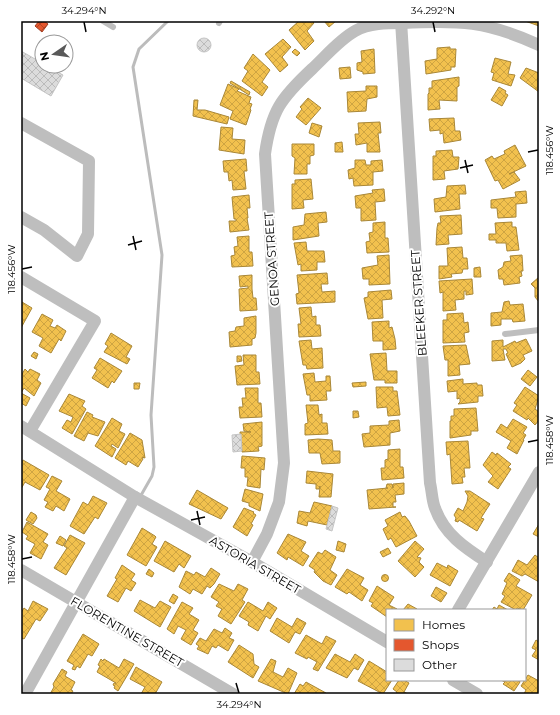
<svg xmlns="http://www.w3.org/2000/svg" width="560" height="715" font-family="Montserrat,sans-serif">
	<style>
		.homes { fill: url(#homes-cross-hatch); stroke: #a98737 }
		.shops { fill: url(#shops-cross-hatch); stroke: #a03d20 }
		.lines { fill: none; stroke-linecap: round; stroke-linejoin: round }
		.stream { stroke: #bcbcbc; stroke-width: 3 }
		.building { fill: url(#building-cross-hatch); stroke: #c5c5c5 }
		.service { stroke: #bebebe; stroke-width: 6 }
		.minor { stroke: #bebebe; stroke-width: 12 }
		.ticks { fill: none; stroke: #000; stroke-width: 1.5 }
		.labels { text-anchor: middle; stroke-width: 4; stroke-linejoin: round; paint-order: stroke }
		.street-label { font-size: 12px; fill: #000; stroke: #fff }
		.neatline { fill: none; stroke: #000; stroke-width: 1.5 }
		.ticks-label { font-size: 10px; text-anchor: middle; fill: #000 }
	</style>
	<defs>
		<pattern id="homes-cross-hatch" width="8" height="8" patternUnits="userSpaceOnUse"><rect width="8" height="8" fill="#f2c14e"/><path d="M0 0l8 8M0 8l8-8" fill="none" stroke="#cea442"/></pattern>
		<pattern id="shops-cross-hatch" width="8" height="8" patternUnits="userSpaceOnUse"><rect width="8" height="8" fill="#e4572e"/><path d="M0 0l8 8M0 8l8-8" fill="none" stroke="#b64625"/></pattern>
		<pattern id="building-cross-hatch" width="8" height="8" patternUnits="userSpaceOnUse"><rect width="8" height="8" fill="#dcdcdc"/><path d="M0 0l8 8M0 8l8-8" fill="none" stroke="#bbb"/></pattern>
	</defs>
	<rect width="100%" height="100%" fill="#fff"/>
	<!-- homes -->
	<g class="homes">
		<polygon points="299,21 312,21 314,23 307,31 314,41 305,50 289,30"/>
		<polygon points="324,21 336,21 329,27"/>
		<polygon points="525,21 539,21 539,26"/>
		<polygon points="283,39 291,47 282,57 288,65 280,72 265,54"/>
		<polygon points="450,47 450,49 456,49 455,67 451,67 451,70 426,74 425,61 437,59 437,48"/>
		<polygon points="295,49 300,53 297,56 292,52"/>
		<polygon points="374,49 375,73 363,74 363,72 357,70 357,63 362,62 361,51"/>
		<polygon points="253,54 270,70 262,82 268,87 262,96 242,81 248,71 244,68"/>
		<polygon points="495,58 511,62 508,74 515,75 511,86 492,80 494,73 491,72"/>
		<polygon points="350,67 351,78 340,79 339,68"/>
		<polygon points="526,68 539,73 539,92 520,78"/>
		<polygon points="459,77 459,86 457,87 457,101 439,100 440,109 428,110 428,94 429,93 429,88 432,88 432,81"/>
		<polygon points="231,81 250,92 249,95 230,83"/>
		<polygon points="228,84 239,89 237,91 251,97 249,103 252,104 250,109 251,110 246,125 230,119 233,111 220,105"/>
		<polygon points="366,86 377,86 377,97 367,99 366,111 348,112 347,92 366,91"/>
		<polygon points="499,87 506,91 505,93 508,95 502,106 491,100"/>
		<polygon points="308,98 321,108 306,125 296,117 302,109 300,107"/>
		<polygon points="194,100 198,100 197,110 205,110 229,117 227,124 193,116"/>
		<polygon points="454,118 455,131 460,131 461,140 444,143 443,133 440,134 440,130 430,131 429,119"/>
		<polygon points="380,122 381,133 378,133 380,152 367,152 367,143 356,145 355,134 359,134 358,123"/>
		<polygon points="312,123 322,126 319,137 309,133"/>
		<polygon points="221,127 233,128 232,139 245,140 244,154 219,150"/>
		<polygon points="342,142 343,152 335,152 335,143"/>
		<polygon points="292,144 314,144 314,155 310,156 310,164 307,164 307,174 294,174 295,158 292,156"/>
		<polygon points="515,145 526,166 509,174 514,172 520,180 503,189 498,180 495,181 485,160 492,156 494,159 505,154 504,151"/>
		<polygon points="452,150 453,157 459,157 458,169 444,171 445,179 433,180 433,156 436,156 436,151"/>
		<polygon points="246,159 247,171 244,171 246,189 233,190 232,180 229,181 228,172 224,172 223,161"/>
		<polygon points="355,160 365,160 366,165 371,165 371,161 382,160 383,171 373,172 373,185 354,186 353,178 349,179 348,170 355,168"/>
		<polygon points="311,179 313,199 303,200 304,208 292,209 292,184 295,184 295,180"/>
		<polygon points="465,185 466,194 459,194 460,209 435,212 434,199 446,197 447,186"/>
		<polygon points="383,189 384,189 385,201 375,202 376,220 361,221 361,208 356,208 355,196 373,193 372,190"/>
		<polygon points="526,191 527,203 516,204 516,217 498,218 497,208 491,208 491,200 516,197 515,192"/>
		<polygon points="249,195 250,208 247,208 248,218 247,218 249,230 230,232 229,221 236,221 236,219 234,219 232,197"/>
		<polygon points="326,212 327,222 318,223 319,236 293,240 293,227 304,225 305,214"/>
		<polygon points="461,215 462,234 448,235 449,244 436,245 437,228 438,223 441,223 440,216"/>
		<polygon points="385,222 385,238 388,238 389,252 367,253 366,242 370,241 369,233 373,232 373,223"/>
		<polygon points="512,222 512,227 516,227 519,250 507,251 506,243 496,243 496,240 489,240 489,234 496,234 495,223"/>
		<polygon points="249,236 249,252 252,252 253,266 232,267 231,256 235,255 234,247 238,246 237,237"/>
		<polygon points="306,242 307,251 324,251 325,262 317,262 317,270 301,271 301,264 298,265 294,243"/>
		<polygon points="462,247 463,258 467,258 468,269 463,269 462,273 451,274 452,277 439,279 439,266 448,266 447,248"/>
		<polygon points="389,255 390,284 369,285 369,279 363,279 362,268 378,265 377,256"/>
		<polygon points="522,255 523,271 521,271 522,276 519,277 520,283 504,285 503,279 499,279 498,270 503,267 504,262 511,261 510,256"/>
		<polygon points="480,267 481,277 474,277 474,268"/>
		<polygon points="327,273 328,284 321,284 322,292 335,291 335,302 297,304 296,294 299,293 297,275"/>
		<polygon points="252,275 252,289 253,298 256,298 257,310 240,311 239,289 248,288 248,286 240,287 239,276"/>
		<polygon points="539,277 539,302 535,297 535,288 531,284"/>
		<polygon points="472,279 473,294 466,295 466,291 464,291 464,299 455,300 456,310 443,311 443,292 440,293 439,281"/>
		<polygon points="391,290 392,299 382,300 383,318 368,319 364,298 368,297 368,292"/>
		<polygon points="509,301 510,305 523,304 525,321 513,322 512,319 501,319 501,325 491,326 491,313 502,312 504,302"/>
		<polygon points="22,302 32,308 21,328 21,304"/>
		<polygon points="311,307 312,317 316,316 316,325 320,325 321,336 299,337 298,324 301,324 299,308"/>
		<polygon points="463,313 464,323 468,322 469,332 464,333 465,342 443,343 443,320 447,320 447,314"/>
		<polygon points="42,314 53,320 50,326 55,328 57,325 66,331 61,341 59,339 51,353 39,346 43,338 32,332"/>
		<polygon points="256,316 256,333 255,338 252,339 252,345 230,347 229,332 235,331 236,327 244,326 244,318"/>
		<polygon points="389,321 389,328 392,327 395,339 396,349 383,350 383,341 373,341 372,322"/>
		<polygon points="111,333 132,346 126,357 130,359 127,364 104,352 108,346 105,344"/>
		<polygon points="526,339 532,351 523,355 525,359 521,363 512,367 506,354 508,353 506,349 503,349 505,360 492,361 492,341 503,340 503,347 515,341 516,343"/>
		<polygon points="311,340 312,349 322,348 323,368 307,369 306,365 303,365 299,341"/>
		<polygon points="466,345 470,364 459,365 460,375 448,376 448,360 445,360 443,346"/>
		<polygon points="34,352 38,354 36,359 31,356"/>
		<polygon points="386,353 387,371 397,371 397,383 385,383 385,380 374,380 370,354"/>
		<polygon points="243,355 256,355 256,372 259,372 260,384 237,385 235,366 244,365"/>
		<polygon points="237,356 241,356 242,361 237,362"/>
		<polygon points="100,358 122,371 114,383 112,381 108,388 92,378 97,370 94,368"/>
		<polygon points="25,369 28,372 30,369 40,374 37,380 41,383 34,396 24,388 21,393 21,376"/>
		<polygon points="528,370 537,377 530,386 521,379"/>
		<polygon points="314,373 315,382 326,381 326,376 330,376 331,391 326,391 327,400 310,401 310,395 307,395 303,374"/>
		<polygon points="463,379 463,384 477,383 477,385 482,385 483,396 478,396 478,402 458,404 460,402 460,398 457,399 457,391 448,392 447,381"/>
		<polygon points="366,382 366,386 353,387 352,383"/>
		<polygon points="134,383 140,383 139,389 134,389"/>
		<polygon points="376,387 393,387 393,391 397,391 400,415 388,416 387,407 377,408"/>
		<polygon points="525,387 539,396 535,409 539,412 539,420 535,425 528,418 527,420 513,411 517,405 514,403"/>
		<polygon points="245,388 258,388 258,403 261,403 262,417 240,418 239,407 243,407 242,398 246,398"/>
		<polygon points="21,393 30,398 26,406 21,403"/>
		<polygon points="69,394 85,401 82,406 86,409 72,434 62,428 67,420 71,422 73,417 59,411"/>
		<polygon points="306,405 318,405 319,415 322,414 322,423 327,423 328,434 305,435 305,424 308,423"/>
		<polygon points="476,408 478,431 471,431 471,435 450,438 450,421 451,421 451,416 454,416 454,409"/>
		<polygon points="353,411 358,411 359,417 353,418"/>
		<polygon points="87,412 93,415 92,417 105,422 98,436 88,433 84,441 74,436"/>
		<polygon points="112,418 122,424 119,431 125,434 118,448 112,444 111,446 116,449 112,457 95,446"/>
		<polygon points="513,419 527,427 523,433 526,435 523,440 524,440 517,454 507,448 511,441 496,432 501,424 507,428"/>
		<polygon points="399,420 400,431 390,433 390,445 364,447 362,434 370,433 370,426 389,425 389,421"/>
		<polygon points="262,422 262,446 258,447 259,451 242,452 240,432 251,432 244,431 243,424"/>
		<polygon points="130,433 142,440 145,458 142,457 143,459 138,467 128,461 126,465 115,458"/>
		<polygon points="318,439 332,440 333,451 340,451 340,463 322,464 320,453 309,453 308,440"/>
		<polygon points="468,441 470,468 464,468 465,477 462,477 463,483 452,484 450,454 447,455 446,442"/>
		<polygon points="400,449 400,467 403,467 404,478 382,480 381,468 385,468 385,460 388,459 388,450"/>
		<polygon points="492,452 496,455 497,453 511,464 508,467 511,469 498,489 488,482 493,476 483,465"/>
		<polygon points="242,456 265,458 264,470 261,469 260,488 247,486 248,477 245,477 245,468 241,468"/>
		<polygon points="23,460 49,475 40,490 25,482 21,489 21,464"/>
		<polygon points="307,471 333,474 331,497 319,497 320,486 319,489 316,489 316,484 306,483"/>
		<polygon points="52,476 62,481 56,491 70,499 64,511 56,506 53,511 45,507 48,502 44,500 50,489 46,487"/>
		<polygon points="404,483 404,494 395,495 396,502 393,502 393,507 396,507 369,509 367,490 388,488 386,488 387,484 392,484 393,488 393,484"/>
		<polygon points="245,489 263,494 260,511 249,506 249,503 242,501"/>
		<polygon points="197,490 228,508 221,519 189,504"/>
		<polygon points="465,491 470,491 490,504 481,518 484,519 477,531 459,520 458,522 455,521 456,518 454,515 458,508 463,511 467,502 468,496"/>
		<polygon points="93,496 107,503 98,519 95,517 84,534 70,526 83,502 88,505"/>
		<polygon points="314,502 332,506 327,525 308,521 307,526 297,523 299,511 310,513"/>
		<polygon points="244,508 254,512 253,513 256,515 251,524 253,525 247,536 233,527"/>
		<polygon points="31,512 36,515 37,518 33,524 26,520"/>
		<polygon points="400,512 402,517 405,516 409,521 417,536 396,547 391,538 388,540 383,529 388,526 385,520"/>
		<polygon points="27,522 48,534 43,542 48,545 41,559 30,553 35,544 26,539 28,536 22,532"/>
		<polygon points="539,524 539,537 533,534"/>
		<polygon points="142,528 155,536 156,537 152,544 157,547 146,566 127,555"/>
		<polygon points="288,534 306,542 301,551 309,556 303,566 288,557 287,560 277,553"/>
		<polygon points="70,535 85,543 66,575 54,568 67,548 64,546"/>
		<polygon points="60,536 66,540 63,546 56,543"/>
		<polygon points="165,541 191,556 184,568 179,564 174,572 154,561"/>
		<polygon points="338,541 346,544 344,552 336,550"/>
		<polygon points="415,541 424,549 417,557 421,558 419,562 424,567 415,577 398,561"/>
		<polygon points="388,548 391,553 383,557 380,552"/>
		<polygon points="325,550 336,557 330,570 337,575 331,585 323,581 314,572 315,570 309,566 318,552 322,554"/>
		<polygon points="535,555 539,558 539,582 525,574 522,576 512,571 518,560 527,565"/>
		<polygon points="437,563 447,568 448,565 458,571 450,586 430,575"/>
		<polygon points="122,565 135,574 131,580 136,583 131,591 126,588 118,602 107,596 117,579 115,578"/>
		<polygon points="211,568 220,574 214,584 210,588 207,586 202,594 193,589 190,594 179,587 186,571 194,575 196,572 205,577"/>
		<polygon points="149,569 154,573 152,577 146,574"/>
		<polygon points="347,569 364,578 360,585 368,590 362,601 349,592 347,594 335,587"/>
		<polygon points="509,573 520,580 516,586 532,595 523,610 517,608 516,610 501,602 505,596 502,594 507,583 504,581"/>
		<circle cx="385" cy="578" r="3.5"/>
		<polygon points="219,584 234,591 238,584 248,589 242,600 245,602 231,624 218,616 222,609 216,606 219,602 211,597"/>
		<polygon points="377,586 394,597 389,605 397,609 387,610 387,617 371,606 373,603 369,601"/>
		<polygon points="436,587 447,593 441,602 431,596"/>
		<polygon points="173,594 178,597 174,604 169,601"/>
		<polygon points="140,600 155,608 160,601 171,607 160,627 134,611"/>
		<polygon points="33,601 48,609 40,621 36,619 24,639 22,638 21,640 21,613 24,608 28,611"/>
		<polygon points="182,602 193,608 189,614 199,620 193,630 198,633 191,645 181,639 186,630 178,626 174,634 167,629"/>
		<polygon points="248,602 263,611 268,602 277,608 270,619 266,616 258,631 248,625 249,622 239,616"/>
		<polygon points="408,604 417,609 416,610 403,610"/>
		<polygon points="499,605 508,610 492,610 494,607 497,609"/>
		<polygon points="277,618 292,627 297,618 306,623 300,634 295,632 289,643 270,631"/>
		<polygon points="225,628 232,633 229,638 234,640 228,651 218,645 216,648 212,646 208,654 197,649 199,646 196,644 200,638 206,641 214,629 222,633"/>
		<polygon points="83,634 99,644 92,656 88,654 80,668 77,666 75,670 72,669 74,665 67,661"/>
		<polygon points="306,635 322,644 326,636 336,641 318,671 313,669 317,662 308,657 307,659 295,653"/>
		<polygon points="536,640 539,642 539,660 532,656 536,650 532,648"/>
		<polygon points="239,645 253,654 254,664 259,667 253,678 228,662"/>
		<polygon points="335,654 350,662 355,654 364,660 358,670 354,668 347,678 326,668"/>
		<polygon points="101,659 103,661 104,659 119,668 124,659 134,664 118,691 114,688 115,686 113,685 114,683 116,683 97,672 100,666 98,665"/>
		<polygon points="271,659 276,661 273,672 283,677 288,668 297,673 288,694 258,681"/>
		<polygon points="369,661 387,672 387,680 392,680 383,694 358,681"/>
		<polygon points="136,667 162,682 155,694 141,694 145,687 130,679"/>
		<polygon points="62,669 67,672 65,676 75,682 71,690 73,691 71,694 50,694 54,687 53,684"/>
		<polygon points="528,675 539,681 539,694 524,694 526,690 521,686"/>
		<polygon points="399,680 404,680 409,683 404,692 408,694 396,694 397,692 393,689"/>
		<polygon points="501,680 519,680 520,682 514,691 503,684 505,682"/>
		<polygon points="306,682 326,693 326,694 294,694 300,684 303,686"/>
	</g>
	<!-- shops -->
	<polygon class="shops" points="39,21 44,21 48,24 42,32 35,26"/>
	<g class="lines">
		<!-- stream -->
		<polyline class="stream" points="140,497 152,476 154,467 151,415 162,255 133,67 139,49 168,21"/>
	</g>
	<!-- building -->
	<g class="building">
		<circle cx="204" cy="45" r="7"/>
		<polygon points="21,51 42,63 42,66 47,66 63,75 51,96 21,78"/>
		<polygon points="241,434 242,451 233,452 232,435"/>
		<polygon points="332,506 338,508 332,531 326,529"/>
	</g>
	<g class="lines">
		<!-- service -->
		<g class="service">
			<polyline points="103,21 113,27"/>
			<polyline points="219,23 220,21"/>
			<polyline points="505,334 539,330"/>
		</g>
		<!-- minor -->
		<g class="minor">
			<path d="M401,21L430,483C432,491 432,501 435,508C444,534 465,548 487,562"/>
			<polyline points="21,123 89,161 88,234 77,256 44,230 21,217"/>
			<polyline points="21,277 95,321 30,431"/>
			<polyline points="21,426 135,497 252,562 387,642"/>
			<path d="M252,562L267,534L279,502L284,463L265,154C271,111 281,98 312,69C326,56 339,40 355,31C369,23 387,23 403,23C459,20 487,21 539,45"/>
			<polyline points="21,570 233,694"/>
			<polyline points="458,610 539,472"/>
			<polyline points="453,680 477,694"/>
			<polyline points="25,694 135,497"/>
		</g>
	</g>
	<!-- ticks -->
	<path class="ticks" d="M84,22L86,32M433,22L435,32M528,152L538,150M465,160L468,173M460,168L473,165M133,236L136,250M128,245L142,241M22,269L32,267M528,442L538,440M197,511L200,525M191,520L205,517M22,559L32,557M236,683L239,693"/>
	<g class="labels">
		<!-- street labels -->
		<g class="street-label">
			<text transform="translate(272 259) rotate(-94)" y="4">GENOA STREET</text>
			<text transform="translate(419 303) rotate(-94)" y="4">BLEEKER STREET</text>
			<text transform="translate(255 565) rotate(30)" y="4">ASTORIA STREET</text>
			<text transform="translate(127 632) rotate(30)" y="4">FLORENTINE STREET</text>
		</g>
	</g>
	<!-- border -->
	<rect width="560" height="715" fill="none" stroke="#ffffff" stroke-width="44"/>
	<!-- legend -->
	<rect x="386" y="609" width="140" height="72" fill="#ffffff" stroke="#999999"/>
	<rect x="394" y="619" width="20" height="12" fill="#f2c14e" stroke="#999999"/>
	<text x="422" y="629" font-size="12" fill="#000000">Homes</text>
	<rect x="394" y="639" width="20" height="12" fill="#e4572e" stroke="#999999"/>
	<text x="422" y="649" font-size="12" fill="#000000">Shops</text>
	<rect x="394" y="659" width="20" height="12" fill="#dcdcdc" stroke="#999999"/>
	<text x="422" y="669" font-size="12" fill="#000000">Other</text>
	<!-- north arrow -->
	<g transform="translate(54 54) rotate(257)"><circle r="19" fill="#ffffff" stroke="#999999"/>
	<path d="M0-3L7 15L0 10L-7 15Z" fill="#595959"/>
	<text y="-6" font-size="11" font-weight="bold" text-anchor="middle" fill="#000000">N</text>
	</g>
	<rect x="22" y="22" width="516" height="671" class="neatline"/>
	<g class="ticks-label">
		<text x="84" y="14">34.294°N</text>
		<text x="433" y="14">34.292°N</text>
		<text transform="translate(549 150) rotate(-90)" y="4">118.456°W</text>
		<text transform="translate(11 269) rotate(-90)" y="4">118.456°W</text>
		<text transform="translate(549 440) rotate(-90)" y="4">118.458°W</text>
		<text transform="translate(11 559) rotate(-90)" y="4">118.458°W</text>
		<text x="239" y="708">34.294°N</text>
	</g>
</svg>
